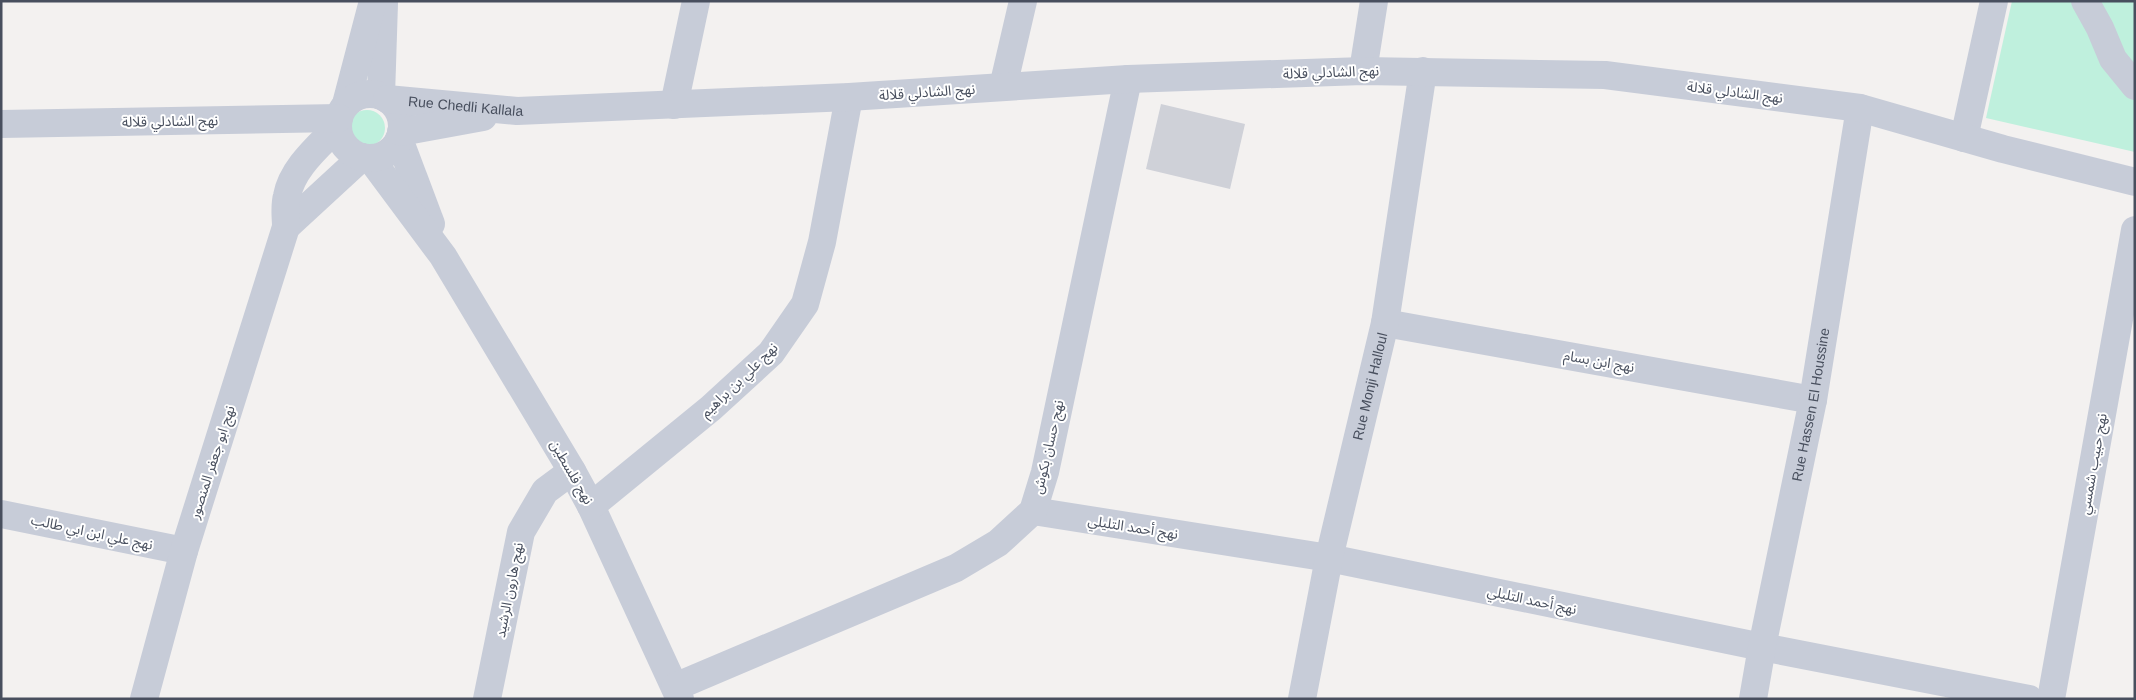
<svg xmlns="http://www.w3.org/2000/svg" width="2136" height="700" font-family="Arial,'Noto Sans Arabic',sans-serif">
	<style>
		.green { fill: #bff0dd }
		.building { fill: #cfd1d8 }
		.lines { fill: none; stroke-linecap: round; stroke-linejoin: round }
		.minor { stroke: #c7ccd8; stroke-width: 28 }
		.tertiary { stroke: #c7ccd8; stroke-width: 28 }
		.labels { text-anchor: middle; stroke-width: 4; stroke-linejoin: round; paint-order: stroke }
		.street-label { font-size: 14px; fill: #484f5e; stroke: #fff }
	</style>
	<rect width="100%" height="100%" fill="#f3f1f0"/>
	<!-- green -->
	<g class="green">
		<polygon points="2012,1 2135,1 2135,152 1986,118"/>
		<circle cx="367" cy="128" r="18"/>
	</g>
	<!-- building -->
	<polygon class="building" points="1161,104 1245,124 1230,189 1146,169"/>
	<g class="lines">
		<!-- minor -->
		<g class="minor">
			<polyline points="2085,1 2100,28 2113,59 2135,86"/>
			<polyline points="1363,71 1374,1"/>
			<polyline points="1003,87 1023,1"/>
			<polyline points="381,96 384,3"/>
			<polyline points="346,104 373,1"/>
			<polyline points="674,105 696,1"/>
			<polyline points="1964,138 1994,1"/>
			<polyline points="399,139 431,224"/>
			<polyline points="370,158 443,256 572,471 591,506 680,699"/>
			<polyline points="286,227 362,157"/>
			<polyline points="1385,323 1813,400"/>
			<polyline points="591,506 711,408 771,353 805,304 822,242 849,97"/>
			<polyline points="1033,511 1329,558 1762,647 2029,699"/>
			<polyline points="1,514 184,551"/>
			<polyline points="675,687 956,568 998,543 1033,511 1045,472 1128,79"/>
			<path d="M144,699L184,551L286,227C286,217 284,206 287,196C292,168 319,146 337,127"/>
			<polyline points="487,699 521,532 545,491 572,471"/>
			<path id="s1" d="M1302,699L1329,558L1385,323L1423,71"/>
			<path id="s2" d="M1753,699L1762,647L1813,400L1860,108"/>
			<polyline points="2051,699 2135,230"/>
		</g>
		<!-- tertiary -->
		<g class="tertiary">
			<circle cx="370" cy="126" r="32"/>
			<path id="s3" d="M387,99L517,111L849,97L1128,79L1363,71L1605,75L1860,108L2003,149L2135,182"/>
			<polyline points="1,124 339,118"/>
			<polyline points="401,132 483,117"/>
		</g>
	</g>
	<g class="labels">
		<!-- street labels -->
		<g class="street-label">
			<text transform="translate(1331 72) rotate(-2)" y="5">نهج الشادلي قلالة</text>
			<text transform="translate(927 92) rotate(-4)" y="5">نهج الشادلي قلالة</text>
			<text transform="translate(1735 92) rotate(7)" y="5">نهج الشادلي قلالة</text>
			<text dy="5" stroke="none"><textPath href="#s3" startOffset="79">Rue Chedli Kallala</textPath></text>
			<text transform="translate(170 121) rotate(-1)" y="5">نهج الشادلي قلالة</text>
			<text transform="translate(1599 361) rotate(10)" y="5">نهج ابن بسام</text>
			<text transform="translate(739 380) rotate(-44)" y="5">نهج علي بن براهيم</text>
			<text dy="5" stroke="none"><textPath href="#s1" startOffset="320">Rue Monji Halloul</textPath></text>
			<text dy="5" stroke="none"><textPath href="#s2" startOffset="300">Rue Hassen El Houssine</textPath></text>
			<text transform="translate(1048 447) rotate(-77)" y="5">نهج حسان بكوش</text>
			<text transform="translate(212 462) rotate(-72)" y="5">نهج ابو جعفر المنصور</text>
			<text transform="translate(2093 464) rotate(-80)" y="5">نهج حبيب شمسي</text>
			<text transform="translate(572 472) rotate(60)" y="5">نهج فلسطين</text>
			<text transform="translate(1133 527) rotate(9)" y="5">نهج أحمد التليلي</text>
			<text transform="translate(92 532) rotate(12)" y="5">نهج علي ابن ابي طالب</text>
			<text transform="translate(509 590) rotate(-79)" y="5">نهج هارون الرشيد</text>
			<text transform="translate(1532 600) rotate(12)" y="5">نهج أحمد التليلي</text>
		</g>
	</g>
	<!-- border -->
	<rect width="2136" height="700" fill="none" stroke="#484f5e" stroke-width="5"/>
</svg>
